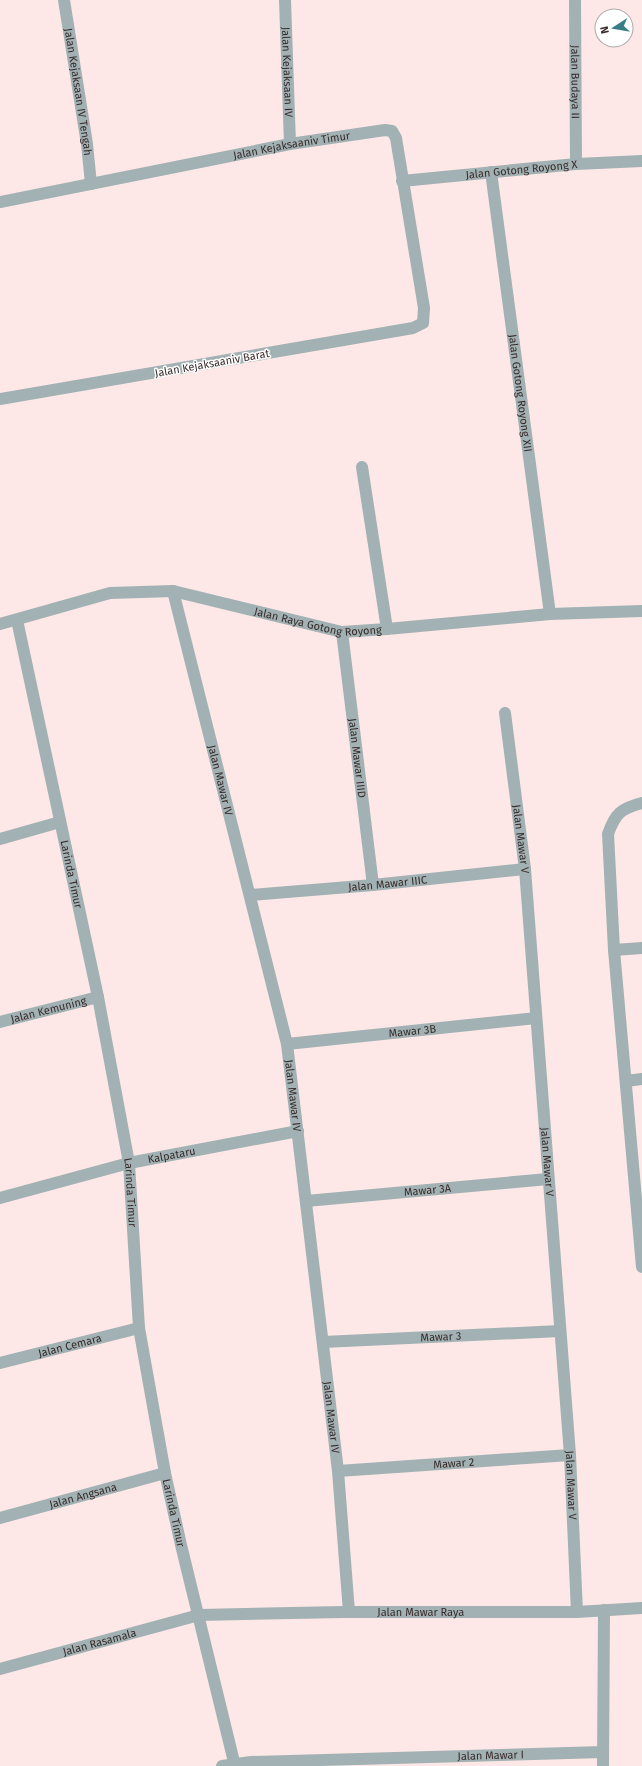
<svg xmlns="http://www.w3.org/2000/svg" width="642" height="1766" font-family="'Fira Sans',sans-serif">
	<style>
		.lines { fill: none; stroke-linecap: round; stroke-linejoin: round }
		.street { stroke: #a2b1b3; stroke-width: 12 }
		.labels { text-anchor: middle; stroke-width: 3; stroke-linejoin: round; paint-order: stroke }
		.street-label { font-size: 11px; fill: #382b2a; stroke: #fff }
	</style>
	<rect width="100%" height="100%" fill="#fde8e7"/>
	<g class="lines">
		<!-- street -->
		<g class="street">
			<path id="s1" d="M64,0L87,144L91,184"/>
			<path id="s2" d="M285,0L290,144"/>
			<path id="s3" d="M575,0L576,164"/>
			<path id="s4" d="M491,172L550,614"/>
			<path id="s5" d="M402,181L576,164L642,161"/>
			<path id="s6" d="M0,202L290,144L385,130L392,131L396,138L424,308L423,323L413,328L0,399"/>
			<polyline points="362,467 387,629"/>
			<path id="s7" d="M173,591L287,1044L338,1471L349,1612"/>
			<path id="s8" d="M17,620L98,997L129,1163L139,1328L165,1473L181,1545L235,1766"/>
			<path id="s9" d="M0,624L110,593L173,591L342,632L387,629L550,614L642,611"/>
			<path id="s10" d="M342,632L373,885"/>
			<path id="s11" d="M505,713L525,869L570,1455L577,1612"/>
			<path d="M642,803C621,808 615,814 608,834L614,950L642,1267"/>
			<polyline points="0,839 60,822"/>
			<path id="s12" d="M250,895L373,885L525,869"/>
			<polyline points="614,950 642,948"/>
			<path id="s13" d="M0,1022L98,997"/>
			<path id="s14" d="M287,1044L536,1018"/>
			<polyline points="626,1081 642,1079"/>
			<path id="s15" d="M0,1198L129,1163L298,1131"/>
			<path id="s16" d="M306,1201L548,1179"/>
			<path id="s17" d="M323,1342L560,1331"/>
			<path id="s18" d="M0,1363L139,1328"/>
			<path id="s19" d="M338,1471L570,1455"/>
			<path id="s20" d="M0,1518L165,1473"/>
			<path id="s21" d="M0,1669L199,1615L343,1612H577L642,1608"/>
			<path id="s22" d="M222,1766L251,1762L603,1752"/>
			<polyline points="603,1766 604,1610"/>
		</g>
	</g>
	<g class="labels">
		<!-- street labels -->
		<g class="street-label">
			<text dy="4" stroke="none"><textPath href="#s2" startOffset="72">Jalan Kejaksaan IV</textPath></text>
			<text dy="4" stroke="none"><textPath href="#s3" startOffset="82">Jalan Budaya II</textPath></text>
			<text dy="4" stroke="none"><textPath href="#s1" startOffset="93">Jalan Kejaksaan IV Tengah</textPath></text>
			<text dy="4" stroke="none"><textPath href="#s6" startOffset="297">Jalan Kejaksaaniv Timur</textPath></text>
			<text dy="4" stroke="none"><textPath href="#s5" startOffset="120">Jalan Gotong Royong X</textPath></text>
			<text transform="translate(212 363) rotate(-10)" y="4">Jalan Kejaksaaniv Barat</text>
			<text dy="4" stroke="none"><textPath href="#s4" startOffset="223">Jalan Gotong Royong XII</textPath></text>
			<text dy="4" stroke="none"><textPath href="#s9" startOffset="326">Jalan Raya Gotong Royong</textPath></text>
			<text dy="4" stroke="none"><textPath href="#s10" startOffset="127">Jalan Mawar IIID</textPath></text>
			<text dy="4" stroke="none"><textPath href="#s7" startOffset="195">Jalan Mawar IV</textPath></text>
			<text dy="4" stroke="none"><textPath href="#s11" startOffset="127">Jalan Mawar V</textPath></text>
			<text dy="4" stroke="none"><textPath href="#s8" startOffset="260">Larinda Timur</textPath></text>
			<text dy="4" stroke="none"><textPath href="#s12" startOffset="138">Jalan Mawar IIIC</textPath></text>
			<text dy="4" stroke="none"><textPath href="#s13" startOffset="50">Jalan Kemuning</textPath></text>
			<text dy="4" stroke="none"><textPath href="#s14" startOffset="126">Mawar 3B</textPath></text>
			<text dy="4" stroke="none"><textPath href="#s7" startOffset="519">Jalan Mawar IV</textPath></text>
			<text dy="4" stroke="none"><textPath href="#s15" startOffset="177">Kalpataru</textPath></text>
			<text dy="4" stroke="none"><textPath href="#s11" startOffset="451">Jalan Mawar V</textPath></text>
			<text dy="4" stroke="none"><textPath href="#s16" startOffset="122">Mawar 3A</textPath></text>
			<text dy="4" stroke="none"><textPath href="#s8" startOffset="584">Larinda Timur</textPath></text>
			<text dy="4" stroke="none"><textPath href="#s17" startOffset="118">Mawar 3</textPath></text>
			<text dy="4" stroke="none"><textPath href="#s18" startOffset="72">Jalan Cemara</textPath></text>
			<text dy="4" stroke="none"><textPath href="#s7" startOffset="843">Jalan Mawar IV</textPath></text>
			<text dy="4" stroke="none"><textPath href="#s19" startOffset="116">Mawar 2</textPath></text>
			<text dy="4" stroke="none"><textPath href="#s11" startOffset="775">Jalan Mawar V</textPath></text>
			<text dy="4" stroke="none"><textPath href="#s20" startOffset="86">Jalan Angsana</textPath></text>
			<text dy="4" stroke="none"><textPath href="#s8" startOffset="908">Larinda Timur</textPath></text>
			<text dy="4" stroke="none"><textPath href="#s21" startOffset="428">Jalan Mawar Raya</textPath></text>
			<text dy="4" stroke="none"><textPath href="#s21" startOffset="103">Jalan Rasamala</textPath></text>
			<text dy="4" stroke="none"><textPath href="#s22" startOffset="269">Jalan Mawar I</textPath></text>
		</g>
	</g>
	<!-- north arrow -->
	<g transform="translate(614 28) rotate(258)"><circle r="19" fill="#ffffff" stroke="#afaaaa"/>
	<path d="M0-3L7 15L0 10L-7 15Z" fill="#377d88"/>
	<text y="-6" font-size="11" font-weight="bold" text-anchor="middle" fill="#382b2a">N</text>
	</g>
</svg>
